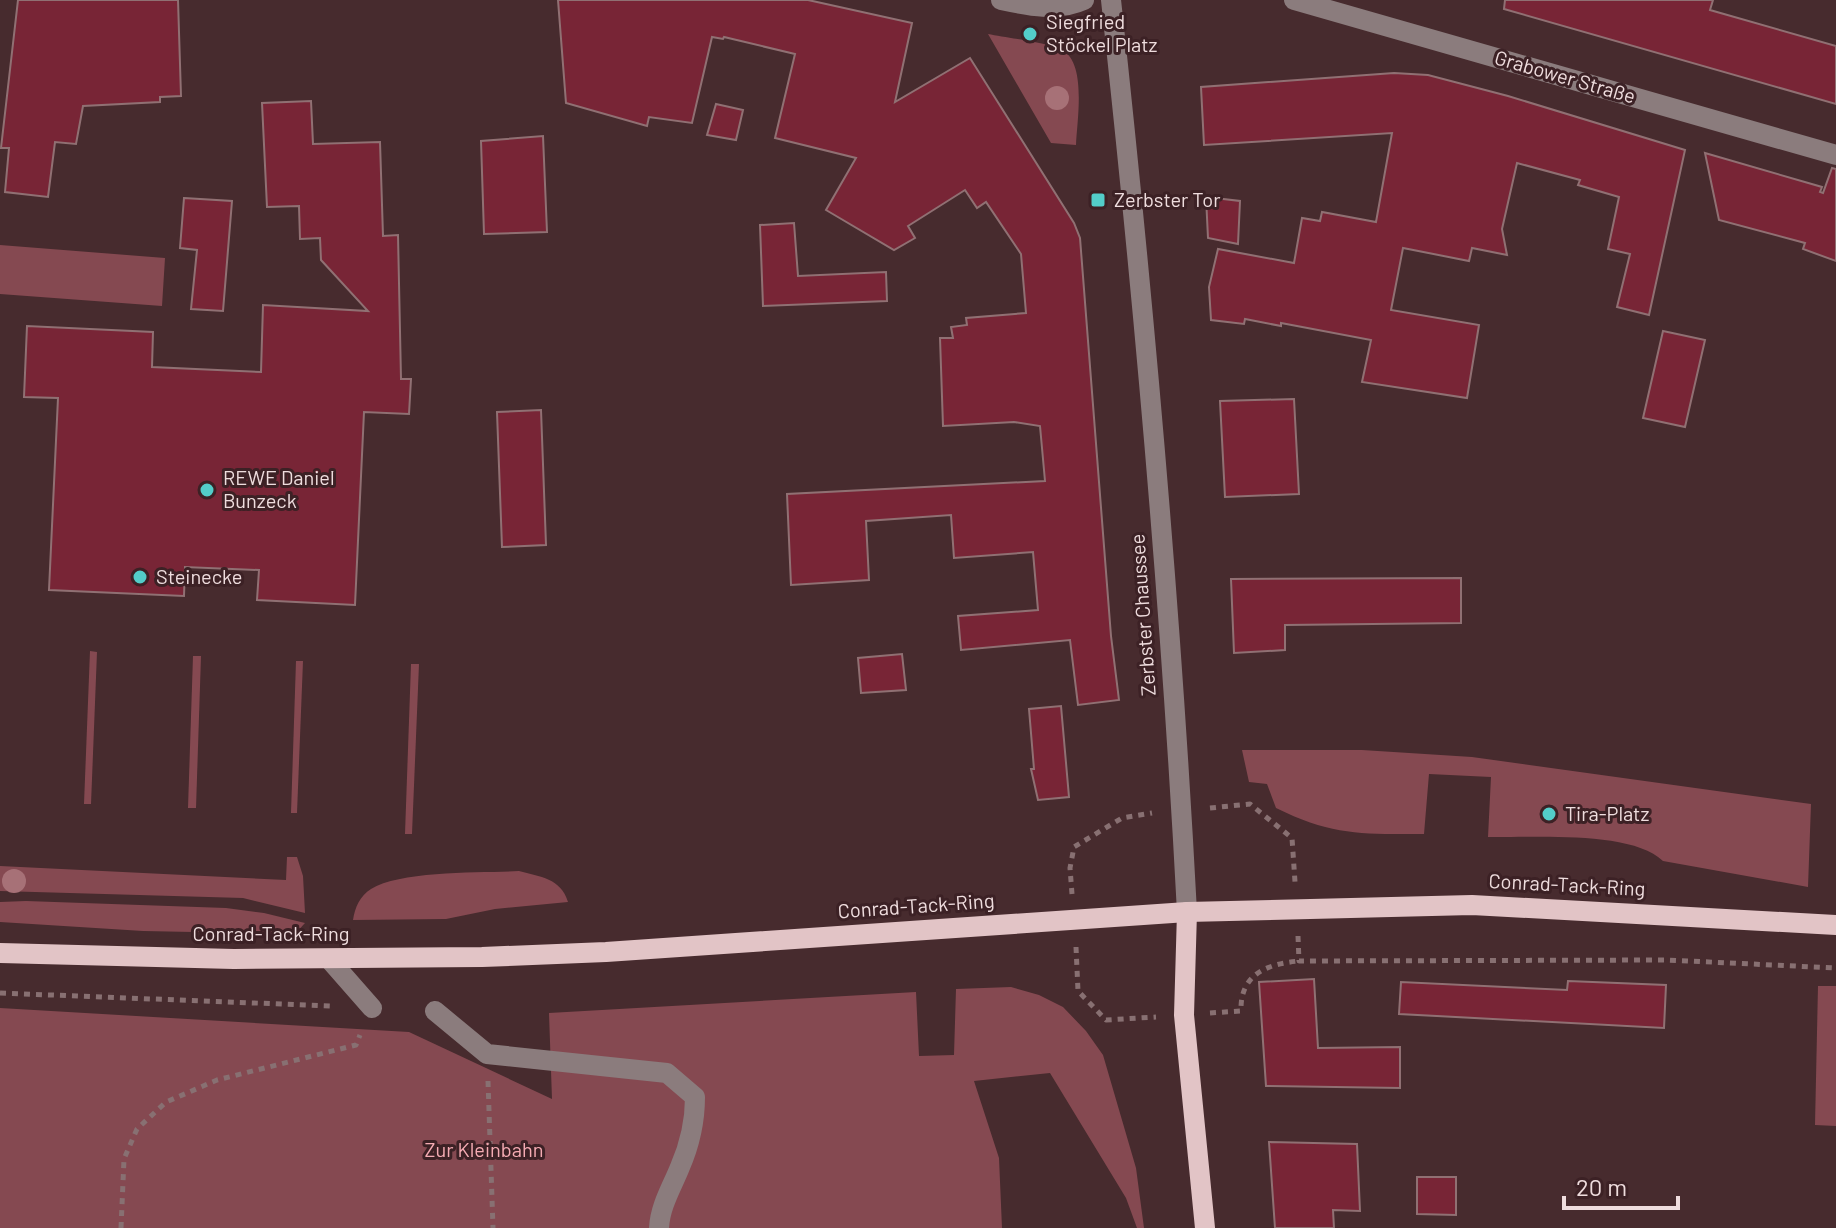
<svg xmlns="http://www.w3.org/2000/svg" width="1836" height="1228" font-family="Barlow,sans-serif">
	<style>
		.green { fill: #854951 }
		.building { fill: #782536; stroke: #907073; stroke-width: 2 }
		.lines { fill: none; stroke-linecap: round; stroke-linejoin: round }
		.path { stroke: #887072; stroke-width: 5; stroke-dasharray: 6 6; stroke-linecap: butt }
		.minor { stroke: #8b7c7d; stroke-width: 20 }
		.major { stroke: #e2c4c6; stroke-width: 20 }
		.tree { fill: #a77177 }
		.poi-dot { fill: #53cdc9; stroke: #3c2125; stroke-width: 3 }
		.labels { text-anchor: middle; stroke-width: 6; stroke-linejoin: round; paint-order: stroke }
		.poi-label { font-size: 20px; fill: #efddde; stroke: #3c2125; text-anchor: start }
		.street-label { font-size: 20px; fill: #efddde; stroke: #3c2125 }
		.park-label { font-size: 20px; fill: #f5abb3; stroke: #3c2125 }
	</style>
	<rect width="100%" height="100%" fill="#472b2e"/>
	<!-- green -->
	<g class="green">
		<path d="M988,34C1007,38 1046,42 1062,50C1087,63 1077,120 1076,145L1051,143Z"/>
		<polygon points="0,245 165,258 162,306 0,294"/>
		<polygon points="90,651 97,652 91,804 84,804"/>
		<polygon points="193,656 201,656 196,808 188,808"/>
		<polygon points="296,661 303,661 297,813 291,813"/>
		<polygon points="411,664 419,664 412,834 405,834"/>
		<path d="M1242,750H1362L1472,757L1811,804L1808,887L1663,861C1631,830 1533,838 1488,837L1491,777L1429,774L1424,834C1362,834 1333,836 1276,808L1267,784L1249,782Z"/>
		<polygon points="287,857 297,857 303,876 305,913 243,898 0,891 0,866 286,880"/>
		<path d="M519,871C540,877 561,878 568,902L495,909L446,919L353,920C355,907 360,896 371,889C401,870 482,873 519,871Z"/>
		<polygon points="26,901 226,908 264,913 305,923 295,934 143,931 0,922 0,902"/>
		<polygon points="1818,986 1836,986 1836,1126 1815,1125"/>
		<polygon points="1011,987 1039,995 1063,1007 1086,1031 1103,1055 1136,1168 1144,1228 1137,1228 1126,1198 1050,1073 974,1081 999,1158 1002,1228 0,1228 0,1008 409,1032 552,1099 549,1013 916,992 919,1056 954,1055 956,989"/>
	</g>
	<!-- building -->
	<g class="building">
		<polygon points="18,0 178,0 181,96 160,97 160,102 83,106 76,144 55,142 48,197 5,192 9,148 1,148"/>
		<polygon points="558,0 808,0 912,23 895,102 970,58 1074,223 1080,238 1111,636 1119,700 1078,705 1070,640 961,650 958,616 1038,610 1033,552 954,558 951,515 866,521 869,580 791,585 787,494 1045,481 1040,426 1014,422 943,426 940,338 953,338 951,327 967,325 966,318 1026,313 1021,254 986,202 977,208 965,190 908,226 915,238 894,250 826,210 856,158 775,138 795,54 724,37 723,39 712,37 692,123 649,117 647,126 566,103"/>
		<polygon points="1505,0 1713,0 1710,10 1836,46 1836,104 1504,9"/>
		<polygon points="1394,73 1428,75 1508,96 1685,150 1649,315 1617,307 1630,254 1608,249 1619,197 1578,185 1580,180 1517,163 1502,229 1507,255 1472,248 1469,261 1403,248 1391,310 1479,325 1467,398 1362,382 1371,340 1281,323 1281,326 1245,319 1244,324 1211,320 1209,287 1218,249 1294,263 1302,218 1320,221 1322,212 1376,222 1392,133 1204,145 1201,87"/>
		<polygon points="311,101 313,144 380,142 383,236 398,235 401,379 411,379 409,414 364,412 355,605 257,600 259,570 185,567 184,596 49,590 58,398 24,397 27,326 153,332 152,367 261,372 263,305 368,311 321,260 320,238 300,239 299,206 267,207 262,103"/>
		<polygon points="716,104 743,110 736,140 707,135"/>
		<polygon points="543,136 547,232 484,234 481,141"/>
		<polygon points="1705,153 1822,187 1820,192 1823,193 1832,168 1836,169 1836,261 1803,249 1805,243 1719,220"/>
		<polygon points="1206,197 1240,201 1238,244 1208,238"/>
		<polygon points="184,198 232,201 223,311 191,309 197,250 180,248"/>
		<polygon points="794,223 798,276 886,272 887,301 763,306 760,225"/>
		<polygon points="1663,331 1705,340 1685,427 1643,418"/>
		<polygon points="1294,399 1299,494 1225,497 1220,401"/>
		<polygon points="541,410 546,545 502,547 497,412"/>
		<polygon points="1461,578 1461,623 1285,625 1285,650 1234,653 1231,579"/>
		<polygon points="902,654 906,690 861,693 858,658"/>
		<polygon points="1061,706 1069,797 1038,800 1031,769 1034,769 1029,709"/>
		<polygon points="1314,979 1318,1048 1400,1047 1400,1088 1266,1086 1259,982"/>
		<polygon points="1568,981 1666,985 1664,1028 1399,1014 1401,982 1567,990"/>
		<polygon points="1269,1142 1357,1144 1360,1211 1333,1210 1334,1228 1275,1228"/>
		<polygon points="1417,1177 1456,1177 1456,1215 1417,1214"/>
	</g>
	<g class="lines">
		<!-- path -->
		<g class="path">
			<polyline points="1210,808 1250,804 1292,838 1295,882"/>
			<polyline points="1072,894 1070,868 1074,847 1122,818 1152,813"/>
			<polyline points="1298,936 1299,961 1667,960 1836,968"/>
			<polyline points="1076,947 1078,991 1106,1020 1156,1017"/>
			<polyline points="0,993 331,1006"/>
			<path d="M1210,1013L1241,1011C1240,974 1267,964 1299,961"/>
			<polyline points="488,1081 493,1228"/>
			<polyline points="121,1228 124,1159 137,1129 166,1102 217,1080 356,1045 360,1035"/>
		</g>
		<!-- minor -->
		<g class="minor">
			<path d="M1001,0C1029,6 1058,12 1084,0"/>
			<path d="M1111,0C1144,303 1171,607 1187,912"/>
			<polyline points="1294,0 1836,155"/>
			<polyline points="329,959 372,1008"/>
			<path d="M435,1011L487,1054L667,1073L695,1097C695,1122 690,1144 680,1167C672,1187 660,1206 659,1228"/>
		</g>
		<!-- major -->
		<g class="major">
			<polyline points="1187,912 1184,1015 1205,1228"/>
			<polyline points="0,953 234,959 482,957 606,952 1187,912 1472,905 1836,925"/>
		</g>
	</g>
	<!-- trees -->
	<g class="tree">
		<circle cx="1057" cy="98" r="12"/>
		<circle cx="14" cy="881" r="12"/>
	</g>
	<!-- markers -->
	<g class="poi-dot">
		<circle cx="1030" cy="34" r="8"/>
		<rect x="1090" y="192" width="16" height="16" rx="4"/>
		<circle cx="207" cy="490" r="8"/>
		<circle cx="140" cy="577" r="8"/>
		<circle cx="1549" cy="814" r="8"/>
	</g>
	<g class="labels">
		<!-- poi labels -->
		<g class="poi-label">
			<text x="1046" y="29">Siegfried<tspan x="1046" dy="23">Stöckel Platz</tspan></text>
			<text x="1114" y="207">Zerbster Tor</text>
			<text x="223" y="485">REWE Daniel<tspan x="223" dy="23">Bunzeck</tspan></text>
			<text x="156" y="584">Steinecke</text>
			<text x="1565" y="821">Tira-Platz</text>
		</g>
		<!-- street labels -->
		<g class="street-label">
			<text transform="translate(1565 77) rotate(16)" y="7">Grabower Straße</text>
			<text transform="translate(1143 615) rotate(-94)" y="7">Zerbster Chaussee</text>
			<text transform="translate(1567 885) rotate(3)" y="7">Conrad-Tack-Ring</text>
			<text transform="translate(916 906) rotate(-4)" y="7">Conrad-Tack-Ring</text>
			<text x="271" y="941">Conrad-Tack-Ring</text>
		</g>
		<!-- park labels -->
		<g class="park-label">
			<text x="484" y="1157">Zur Kleinbahn</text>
		</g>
	</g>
	<!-- scale -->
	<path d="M1564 1196v12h114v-12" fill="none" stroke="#efddde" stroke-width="4"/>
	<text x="1576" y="1196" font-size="24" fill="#efddde" stroke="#3c2125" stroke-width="6" paint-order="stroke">20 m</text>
</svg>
